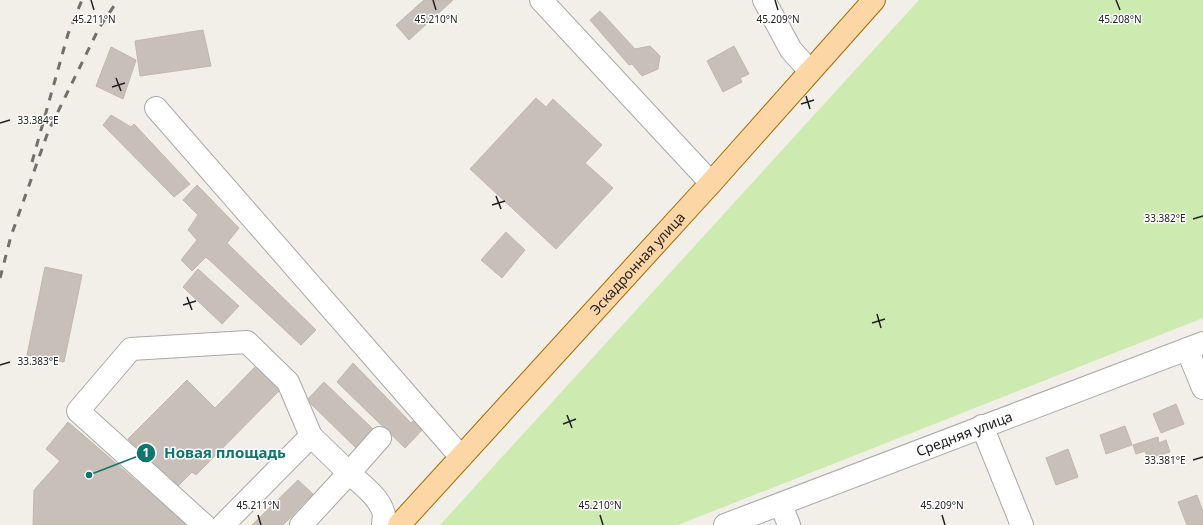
<svg xmlns="http://www.w3.org/2000/svg" width="1203" height="525" font-family="'Noto Sans',sans-serif">
	<style>
		.grass { fill: #cdebb0 }
		.building { fill: #c7bfb8; stroke: #c4b6ab }
		.lines { fill: none; stroke-linecap: round; stroke-linejoin: round }
		.minor-casing { stroke: #a9a9a9; stroke-width: 24 }
		.major-casing { stroke: #a06b00; stroke-width: 24 }
		.minor { stroke: #fff; stroke-width: 22 }
		.major { stroke: #fcd6a4; stroke-width: 22 }
		.rail { stroke: #707070; stroke-width: 3; stroke-dasharray: 8 8; stroke-linecap: butt }
		.ticks { fill: none; stroke: #222; stroke-width: 1.5 }
		.labels { text-anchor: middle; stroke-width: 3; stroke-linejoin: round; paint-order: stroke }
		.street-label { font-size: 14px; fill: #222; stroke: #fff }
		.ticks-label { font-size: 10px; text-anchor: middle; fill: #222; stroke: #fff; stroke-width: 3; stroke-linejoin: round; paint-order: stroke }
		.leader { fill: none; stroke: #0f766e; stroke-width: 1.5 }
		.callout-dot { fill: #0f766e; stroke: #fff; stroke-width: 1.5 }
		.mark-label { font-size: 12px; text-anchor: middle; font-weight: bold; fill: #fff }
		.callout-label { font-size: 15px; text-anchor: middle; font-weight: bold; fill: #0f766e; stroke: #fff; stroke-width: 3; stroke-linejoin: round; paint-order: stroke }
	</style>
	<rect width="100%" height="100%" fill="#f2efe9"/>
	<!-- grass -->
	<polygon class="grass" points="919,0 1203,0 1203,318 678,525 440,525"/>
	<!-- building -->
	<g class="building">
		<polygon points="424,0 453,0 409,40 396,25"/>
		<polygon points="600,11 635,49 650,46 660,56 658,69 642,76 632,64 629,65 590,20"/>
		<polygon points="203,30 211,66 140,76 135,41"/>
		<polygon points="734,46 749,74 740,78 742,82 723,92 707,61"/>
		<polygon points="111,47 136,60 123,99 96,86"/>
		<polygon points="536,98 546,107 553,99 602,145 585,163 613,188 556,249 470,169"/>
		<polygon points="111,115 131,127 134,124 190,184 174,197 103,125"/>
		<polygon points="197,185 239,228 227,243 316,330 301,345 206,257 192,271 181,260 197,240 188,230 198,215 183,200"/>
		<polygon points="506,232 525,250 502,278 481,260"/>
		<polygon points="45,267 82,275 64,362 27,355"/>
		<polygon points="198,269 239,306 222,324 183,287"/>
		<polygon points="353,363 411,423 415,419 424,428 405,448 337,382"/>
		<polygon points="256,366 280,390 196,475 192,472 177,487 128,439 187,380 215,408"/>
		<polygon points="324,382 374,430 356,448 307,400"/>
		<polygon points="1176,404 1184,424 1161,433 1153,414"/>
		<polygon points="68,422 96,446 187,525 33,525 34,490 60,461 46,449"/>
		<polygon points="1125,426 1132,445 1106,454 1100,435"/>
		<polygon points="1158,437 1159,443 1166,440 1170,452 1148,459 1145,451 1136,454 1133,445"/>
		<polygon points="1068,449 1078,477 1056,485 1046,458"/>
		<polygon points="298,480 313,494 283,525 252,525"/>
		<polygon points="1197,495 1203,512 1203,525 1187,525 1178,502"/>
	</g>
	<g class="lines">
		<!-- minor casing -->
		<g class="minor-casing">
			<g id="minor">
				<polyline points="541,0 711,183"/>
				<polyline points="764,0 791,50 810,71"/>
				<polyline points="156,108 461,457"/>
				<polyline points="1187,349 1203,388"/>
				<polyline points="982,426 1022,525"/>
				<polyline points="311,436 349,473 380,438"/>
				<polyline points="781,505 789,525"/>
				<polyline points="204,525 78,411 131,349 247,342 288,382 311,436 223,525"/>
				<path d="M301,525L349,473C361,484 381,498 384,515C384,518 383,522 383,525"/>
				<path id="s1" d="M725,525L1203,343"/>
			</g>
		</g>
		<!-- major casing -->
		<g class="major-casing">
			<g id="major">
				<path id="s2" d="M399,525L711,183L874,0"/>
			</g>
		</g>
		<!-- minor -->
		<use href="#minor" class="minor"/>
		<!-- major -->
		<use href="#major" class="major"/>
		<!-- rail -->
		<g class="rail">
			<polyline points="32,162 68,34 82,0"/>
			<polyline points="0,278 11,236 48,132 99,28 118,0"/>
		</g>
	</g>
	<!-- ticks -->
	<path class="ticks" d="M91,0L94,10M433,0L436,10M775,0L778,10M1116,0L1120,10M116,78L121,91M112,87L125,83M806,96L810,109M801,104L814,100M0,123L10,120M496,196L501,209M492,205L505,201M1193,219L1203,216M187,297L192,310M183,305L196,301M877,314L881,328M872,323L885,319M0,365L10,362M567,415L572,428M563,424L576,419M1193,460L1203,457M258,515L261,525M600,515L603,525M942,515L945,525"/>
	<g class="labels">
		<!-- street labels -->
		<g class="street-label">
			<text dy="5" stroke="none"><textPath href="#s2" startOffset="354">Эскадронная улица</textPath></text>
			<text dy="5" stroke="none"><textPath href="#s1" startOffset="256">Средняя улица</textPath></text>
		</g>
	</g>
	<g class="ticks-label">
		<text x="94" y="23">45.211°N</text>
		<text x="436" y="23">45.210°N</text>
		<text x="778" y="23">45.209°N</text>
		<text x="1120" y="23">45.208°N</text>
		<text x="38" y="124">33.384°E</text>
		<text x="1165" y="222">33.382°E</text>
		<text x="38" y="365">33.383°E</text>
		<text x="1165" y="464">33.381°E</text>
		<text x="258" y="509">45.211°N</text>
		<text x="600" y="509">45.210°N</text>
		<text x="942" y="509">45.209°N</text>
	</g>
	<!-- callouts -->
	<path class="leader" d="M89 475L146 453"/>
	<g class="callout-dot">
		<circle cx="89" cy="475" r="4"/>
		<circle cx="146" cy="453" r="10"/>
	</g>
	<g class="mark-label">
		<text x="146" y="457">1</text>
	</g>
	<g class="callout-label">
		<text x="225" y="458">Новая площадь</text>
	</g>
</svg>
